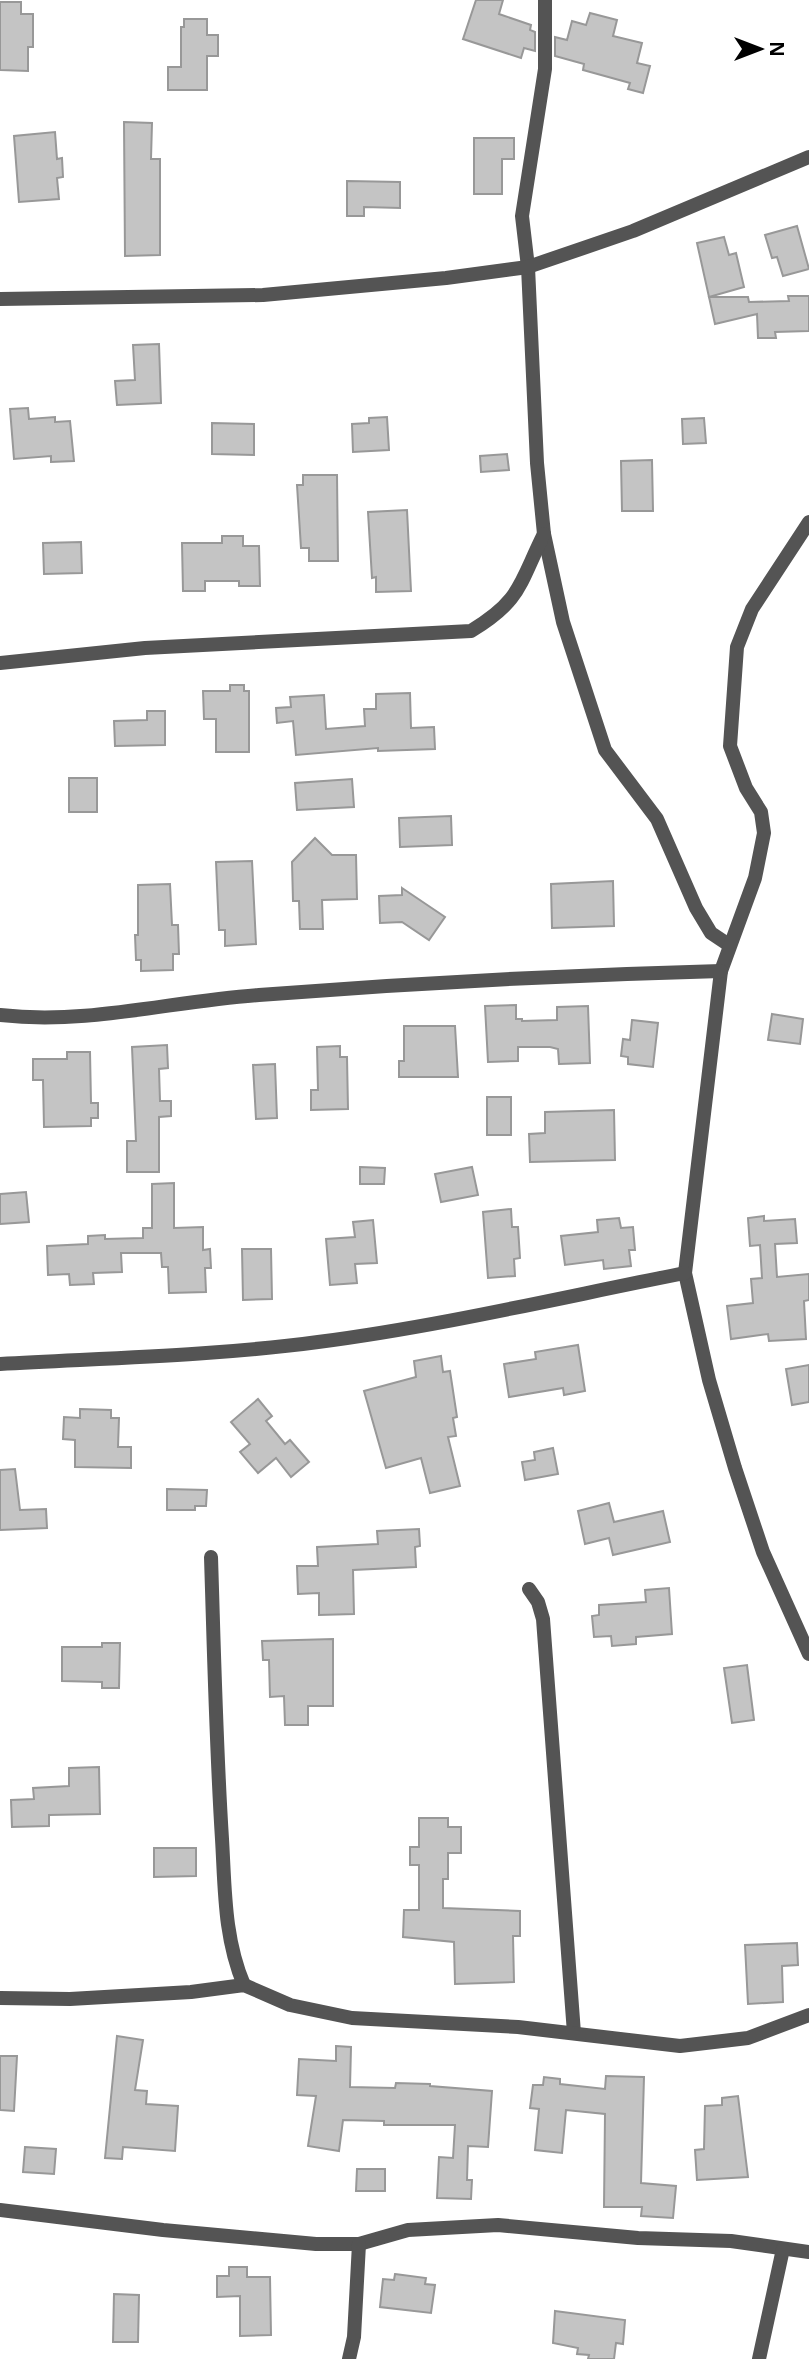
<svg xmlns="http://www.w3.org/2000/svg" width="809" height="2359" font-family="'Noto Sans',sans-serif">
	<style>
		.building { fill: #c4c4c4; stroke: #989898; stroke-width: 2 }
		.lines { fill: none; stroke-linecap: round; stroke-linejoin: round }
		.minor { stroke: #545454; stroke-width: 14 }
	</style>
	<rect width="100%" height="100%" fill="#fff"/>
	<!-- building -->
	<g class="building">
		<polygon points="476,0 503,0 499,14 531,25 530,30 535,32 535,51 524,48 521,58 463,39"/>
		<polygon points="0,2 21,2 21,14 33,14 33,47 28,47 28,71 0,70"/>
		<polygon points="590,13 617,20 613,36 642,43 637,63 650,66 643,93 628,89 630,83 583,70 584,64 555,56 555,37 567,40 572,21 586,25"/>
		<polygon points="184,19 207,19 207,35 218,35 218,56 207,56 207,90 168,90 168,67 181,67 181,27 184,27"/>
		<polygon points="124,122 152,123 151,159 160,159 160,255 125,256"/>
		<polygon points="55,132 57,159 62,158 63,177 57,178 59,199 19,202 14,136"/>
		<polygon points="474,138 514,138 514,159 502,159 502,194 474,194"/>
		<polygon points="347,181 400,182 400,208 364,207 364,216 347,216"/>
		<polygon points="797,226 809,269 783,276 777,257 772,258 765,235"/>
		<polygon points="724,237 729,255 736,253 744,287 709,297 697,243"/>
		<polygon points="788,296 809,296 809,331 775,332 776,338 758,338 757,314 715,324 709,297 748,297 749,302 789,301"/>
		<polygon points="159,344 161,403 117,405 115,381 135,380 133,345"/>
		<polygon points="28,408 29,419 55,417 55,422 70,421 74,461 51,462 51,456 14,459 10,409"/>
		<polygon points="387,417 389,450 353,452 352,424 369,423 369,418"/>
		<polygon points="704,418 706,443 683,444 682,419"/>
		<polygon points="212,423 254,424 254,455 212,454"/>
		<polygon points="507,454 509,470 481,472 480,456"/>
		<polygon points="652,460 653,511 622,511 621,461"/>
		<polygon points="303,475 337,475 338,561 309,561 309,548 301,548 297,485 303,485"/>
		<polygon points="407,510 411,591 376,592 376,577 372,578 368,512"/>
		<polygon points="222,536 243,536 243,546 259,546 260,586 239,586 239,581 205,581 205,591 183,591 182,543 222,543"/>
		<polygon points="81,542 82,573 44,574 43,543"/>
		<polygon points="230,685 244,685 244,691 249,691 249,752 216,752 216,719 204,719 203,691 230,691"/>
		<polygon points="410,693 411,728 434,727 435,749 378,751 378,748 296,755 293,721 277,723 276,708 291,707 290,697 324,695 326,729 365,726 364,709 376,709 376,694"/>
		<polygon points="147,711 165,711 165,745 115,746 114,721 147,720"/>
		<rect x="69" y="778" width="28" height="34"/>
		<polygon points="352,779 354,807 297,810 295,783"/>
		<polygon points="451,816 452,845 400,847 399,818"/>
		<polygon points="315,838 332,855 356,855 357,899 322,900 323,929 300,929 299,901 293,901 292,862"/>
		<polygon points="252,861 256,944 225,946 225,930 219,930 216,862"/>
		<polygon points="613,881 614,926 552,928 551,884"/>
		<polygon points="170,884 172,925 178,925 179,954 173,954 173,970 141,971 141,960 136,960 135,935 138,935 138,885"/>
		<polygon points="402,888 445,917 429,940 402,922 380,923 379,896 402,895"/>
		<polygon points="516,1005 516,1019 522,1019 522,1021 557,1020 557,1007 588,1006 590,1063 559,1064 558,1049 550,1047 518,1047 518,1061 488,1062 485,1006"/>
		<polygon points="772,1014 803,1019 800,1044 768,1040"/>
		<polygon points="632,1020 658,1023 653,1067 628,1064 628,1057 621,1056 623,1039 630,1040"/>
		<polygon points="404,1026 455,1026 458,1077 399,1077 399,1061 404,1061"/>
		<polygon points="167,1045 168,1068 159,1069 160,1101 171,1101 171,1116 159,1117 159,1172 127,1172 127,1141 136,1141 132,1047"/>
		<polygon points="340,1046 340,1057 347,1057 348,1109 311,1110 311,1090 318,1090 317,1047"/>
		<polygon points="67,1052 90,1052 91,1103 98,1103 98,1118 91,1118 91,1126 44,1127 43,1080 33,1080 33,1059 67,1059"/>
		<polygon points="275,1064 277,1118 256,1119 253,1065"/>
		<rect x="487" y="1097" width="24" height="38"/>
		<polygon points="614,1110 615,1160 530,1162 529,1134 545,1133 545,1112"/>
		<polygon points="360,1167 385,1168 384,1184 360,1184"/>
		<polygon points="472,1167 478,1195 441,1202 435,1174"/>
		<polygon points="174,1183 174,1228 203,1227 203,1250 210,1249 211,1268 205,1268 206,1292 169,1293 168,1267 162,1267 161,1253 121,1253 122,1272 93,1273 94,1284 70,1285 69,1274 48,1275 47,1246 88,1244 88,1236 105,1235 105,1239 143,1238 143,1228 152,1228 152,1184"/>
		<polygon points="26,1192 29,1222 0,1224 0,1194"/>
		<polygon points="511,1209 512,1227 518,1227 520,1258 514,1259 515,1276 488,1278 483,1212"/>
		<polygon points="764,1216 764,1221 795,1219 797,1243 775,1244 777,1277 809,1274 809,1300 804,1301 806,1339 769,1341 768,1334 731,1339 727,1306 753,1303 751,1279 762,1278 760,1245 750,1246 748,1218"/>
		<polygon points="619,1218 621,1228 633,1227 635,1250 629,1250 631,1266 604,1269 603,1260 565,1265 561,1236 598,1232 597,1220"/>
		<polygon points="373,1220 377,1263 355,1264 357,1283 330,1285 326,1239 355,1237 353,1222"/>
		<polygon points="242,1249 271,1249 272,1299 243,1300"/>
		<polygon points="578,1345 585,1391 564,1395 563,1388 509,1397 504,1364 536,1359 535,1352"/>
		<polygon points="441,1356 443,1372 450,1371 457,1417 453,1418 456,1436 448,1437 460,1486 430,1493 421,1458 386,1468 364,1391 416,1377 414,1361"/>
		<polygon points="809,1365 809,1402 792,1405 786,1369"/>
		<polygon points="258,1399 272,1416 266,1421 285,1444 290,1440 309,1462 291,1477 276,1458 258,1473 240,1452 250,1444 231,1422"/>
		<polygon points="80,1409 111,1410 111,1418 119,1418 118,1447 131,1447 131,1468 75,1467 75,1440 63,1439 64,1417 80,1418"/>
		<polygon points="553,1448 558,1474 525,1480 522,1462 535,1460 534,1452"/>
		<polygon points="15,1469 20,1510 46,1509 47,1528 0,1530 0,1470"/>
		<polygon points="167,1489 207,1490 206,1506 195,1506 195,1510 167,1510"/>
		<polygon points="609,1503 614,1522 663,1511 670,1542 613,1555 609,1538 585,1544 578,1511"/>
		<polygon points="419,1529 420,1546 415,1547 416,1567 353,1570 354,1614 319,1615 319,1593 298,1594 297,1566 318,1566 317,1547 378,1544 377,1531"/>
		<polygon points="669,1588 672,1634 636,1637 636,1644 612,1646 611,1636 594,1637 592,1616 599,1615 599,1605 646,1602 645,1590"/>
		<polygon points="333,1639 333,1706 308,1706 308,1725 285,1725 284,1696 270,1697 269,1660 263,1660 262,1641"/>
		<polygon points="102,1643 120,1643 119,1688 102,1688 102,1682 62,1681 62,1647 102,1647"/>
		<polygon points="747,1665 754,1720 732,1723 724,1668"/>
		<polygon points="99,1767 100,1814 49,1815 49,1826 12,1827 11,1800 34,1799 33,1788 69,1786 69,1768"/>
		<polygon points="419,1818 448,1818 448,1827 461,1827 461,1853 448,1853 448,1879 443,1879 443,1908 520,1911 520,1936 513,1936 514,1982 455,1984 454,1942 403,1937 404,1910 419,1910 419,1865 410,1865 410,1847 419,1847"/>
		<polygon points="154,1848 196,1848 196,1876 154,1877"/>
		<polygon points="797,1943 798,1965 782,1966 783,2002 748,2004 745,1945"/>
		<polygon points="117,2036 143,2040 135,2090 147,2091 146,2104 178,2106 175,2151 123,2147 122,2159 105,2158"/>
		<polygon points="336,2046 351,2047 350,2087 395,2088 396,2083 430,2084 430,2086 492,2091 488,2147 468,2146 467,2180 472,2180 471,2199 437,2198 439,2157 453,2158 455,2125 384,2125 384,2121 343,2120 339,2151 308,2146 316,2096 297,2095 299,2059 336,2061"/>
		<polygon points="0,2056 17,2056 14,2111 0,2110"/>
		<polygon points="606,2076 644,2077 641,2183 676,2186 673,2218 641,2216 642,2207 604,2207 605,2114 566,2110 562,2153 535,2150 539,2109 530,2108 533,2085 543,2085 544,2077 560,2079 560,2084 605,2089"/>
		<polygon points="738,2096 748,2177 697,2180 695,2150 704,2149 705,2106 722,2105 722,2098"/>
		<polygon points="25,2147 56,2149 54,2174 23,2172"/>
		<polygon points="357,2169 385,2169 385,2191 356,2191"/>
		<polygon points="229,2267 247,2267 247,2277 270,2277 271,2335 240,2336 240,2296 217,2297 217,2276 229,2276"/>
		<polygon points="395,2274 426,2278 425,2284 435,2285 431,2313 380,2307 383,2279 394,2280"/>
		<polygon points="114,2294 139,2295 138,2342 113,2342"/>
		<polygon points="555,2311 625,2320 623,2344 616,2343 614,2359 588,2359 589,2355 577,2354 578,2348 553,2343"/>
	</g>
	<g class="lines">
		<!-- minor -->
		<g class="minor">
			<polyline points="545,0 545,69 522,216 528,267 537,463 544,534 563,622 605,750 657,819 696,908 711,933 729,945"/>
			<polyline points="0,299 263,295 446,278 528,267 633,231 809,157"/>
			<polyline points="809,522 752,609 737,647 730,746 746,788 761,812 764,833 755,878 721,971 685,1273 709,1380 735,1468 763,1552 809,1654"/>
			<path d="M0,663L145,648L471,631C522,600 519,584 544,534"/>
			<path d="M0,1015C89,1025 171,1001 259,995C413,983 567,975 721,971"/>
			<path d="M0,1364C106,1358 213,1356 318,1342C441,1326 563,1297 685,1273"/>
			<path d="M211,1557C214,1651 216,1745 222,1839C225,1889 224,1938 244,1985"/>
			<polyline points="529,1589 538,1602 543,1619 574,2033"/>
			<polyline points="0,1998 70,1999 191,1992 244,1985 290,2005 352,2018 518,2027 680,2046 748,2038 809,2015"/>
			<polyline points="0,2210 163,2230 316,2244 359,2244 408,2230 498,2225 638,2238 731,2241 809,2252"/>
			<polyline points="349,2359 354,2337 359,2244"/>
			<polyline points="759,2359 783,2249"/>
		</g>
	</g>
	<!-- north arrow -->
	<g transform="translate(760 49) rotate(90)" stroke="#ffffff" stroke-width="5" paint-order="stroke">
	<path d="M0-5L12 26L0 18L-12 26Z" fill="#000000"/>
	<text y="-10" font-size="19" font-weight="bold" text-anchor="middle" fill="#000000">N</text>
	</g>
</svg>
